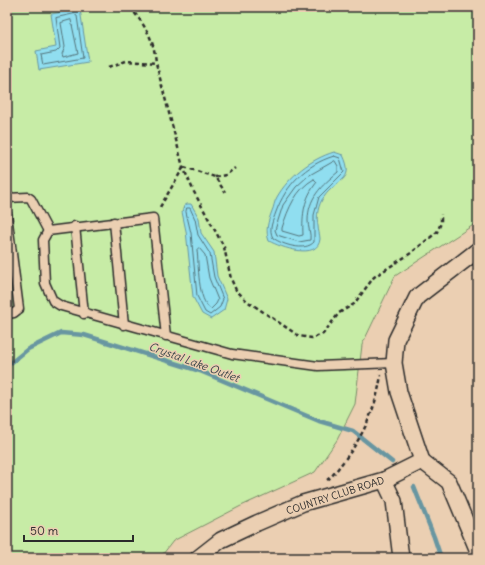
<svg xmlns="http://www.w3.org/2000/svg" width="485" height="565" font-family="Delius,sans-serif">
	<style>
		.green { fill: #c7eca6; stroke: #798c68 }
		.water { fill: #90def0; stroke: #6896a1 }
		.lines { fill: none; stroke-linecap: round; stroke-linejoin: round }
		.shore { stroke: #53737a; stroke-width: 1 }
		.stream { stroke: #6896a1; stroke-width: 4.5 }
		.lane-casing { stroke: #2b2b2b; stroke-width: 11 }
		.street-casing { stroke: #2b2b2b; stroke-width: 18 }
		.path { stroke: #2b2b2b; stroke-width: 2.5; stroke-dasharray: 4 3; stroke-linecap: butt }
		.lane { stroke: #ebcfb2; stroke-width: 8 }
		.street { stroke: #ebcfb2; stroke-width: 15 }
		.labels { text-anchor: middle; stroke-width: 3; stroke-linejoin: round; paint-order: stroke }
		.street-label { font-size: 10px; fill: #2b2b2b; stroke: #ebcfb2 }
		.water-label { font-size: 11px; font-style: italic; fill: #3a4649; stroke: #ebcfb2 }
	</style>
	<rect width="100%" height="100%" fill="#ebcfb2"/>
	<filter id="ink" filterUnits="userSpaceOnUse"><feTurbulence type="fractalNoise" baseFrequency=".025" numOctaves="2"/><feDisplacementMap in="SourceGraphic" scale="8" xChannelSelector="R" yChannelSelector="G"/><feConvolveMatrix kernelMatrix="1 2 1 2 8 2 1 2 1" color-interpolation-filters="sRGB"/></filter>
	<g filter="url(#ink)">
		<!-- green -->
		<polygon class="green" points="7,7 478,7 478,222 395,276 362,345 355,404 337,440 315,472 241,506 173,541 160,558 7,558"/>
		<!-- water -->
		<g class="water">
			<polygon points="80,9 88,62 39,70 36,51 56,47 51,14"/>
			<path d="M334,152L343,155C356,182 336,179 324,197C318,204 316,217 318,226C318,230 320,235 320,239C318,261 280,247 269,241C265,230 268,222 272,211C274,207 274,202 277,197C289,176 311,159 334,152Z"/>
			<polygon points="187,204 191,204 199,218 201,233 214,252 217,276 227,299 224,310 211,319 202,314 193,297 186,231 182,212 184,206"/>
		</g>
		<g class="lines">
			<!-- shore -->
			<g class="shore">
				<polygon points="74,14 77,16 83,58 43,65 41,55 56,52 60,48 56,18"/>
				<polygon points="71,20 78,53 63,57 62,54 65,47 61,23"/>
				<path d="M334,156L340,158L344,172L319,197L314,215V242C305,252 283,245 273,238C268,229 273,221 276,212C286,185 305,165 334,156Z"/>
				<path d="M335,161L338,166V172C321,186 308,198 308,221C308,227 311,234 310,240L299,242L277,235L275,230L283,205L296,187L308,176Z"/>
				<path d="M314,179L317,182C304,198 302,214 303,235L299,236L282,231V228C288,209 296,189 314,179Z"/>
				<polygon points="187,208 190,208 195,219 198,235 210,254 214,277 223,299 220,307 210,315 205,312 197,296 191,233 186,212"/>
				<path d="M199,248L205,255L209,278L218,300L216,304L211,309C197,301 199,264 197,250Z"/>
			</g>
			<!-- stream -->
			<g class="stream">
				<polyline points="7,366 28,349 61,333 84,335 200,371 319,421 353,431 392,462"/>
				<polyline points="414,487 434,537 441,558"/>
			</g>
			<!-- lane casing -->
			<g class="lane-casing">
				<g id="lane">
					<polyline points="7,198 28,197 31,199 48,231"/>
					<polyline points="7,214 19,309 14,313 7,314"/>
					<polyline points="114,222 124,325"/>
					<polyline points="75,226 84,314"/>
					<polyline points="166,336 153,218 48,231 43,240 45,283 53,301 61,306 232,354 318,366 394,363"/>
				</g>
			</g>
			<!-- street casing -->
			<g class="street-casing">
				<g id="street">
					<polyline points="422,461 399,392 394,363 396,340 417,297 478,250"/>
					<polyline points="422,461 449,482 478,551"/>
					<polyline points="384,480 394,501 401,558"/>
					<polyline points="198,558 221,540 257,523 303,503 384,480 422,461"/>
				</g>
			</g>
			<!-- path -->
			<g class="path">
				<path d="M130,7C145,26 154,38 156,63"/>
				<polyline points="109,67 126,61 156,63 183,167 194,192 224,247 231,279 236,290 247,301 299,336 312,338 323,334 339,313 354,304 374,277 411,253 437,232 441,223 441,214"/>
				<polyline points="184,167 215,177 225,192"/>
				<polyline points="215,177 226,175 235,168"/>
				<polyline points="160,207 183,168"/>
				<path d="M327,480C334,475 338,468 343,462C364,435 376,408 381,375"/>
			</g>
			<!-- lane -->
			<use href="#lane" class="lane"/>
			<!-- street -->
			<use href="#street" class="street"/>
		</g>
	</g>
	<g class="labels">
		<!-- street labels -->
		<g class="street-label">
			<text transform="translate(335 495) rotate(-18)" y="4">COUNTRY CLUB ROAD</text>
		</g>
		<!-- water labels -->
		<g class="water-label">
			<text transform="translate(194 362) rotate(20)" y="4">Crystal Lake Outlet</text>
		</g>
	</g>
	<!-- margin -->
	<rect width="485" height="565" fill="none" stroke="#ebcfb2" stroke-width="24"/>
	<rect x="12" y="12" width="461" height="541" fill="none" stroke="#2b2b2b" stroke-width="1.5" filter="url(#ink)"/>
	<!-- scale -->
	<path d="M24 535v6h109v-6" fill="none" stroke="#2b2b2b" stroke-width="2"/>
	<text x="30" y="535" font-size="12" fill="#2b2b2b" stroke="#ebcfb2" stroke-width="3" paint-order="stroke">50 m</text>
</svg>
